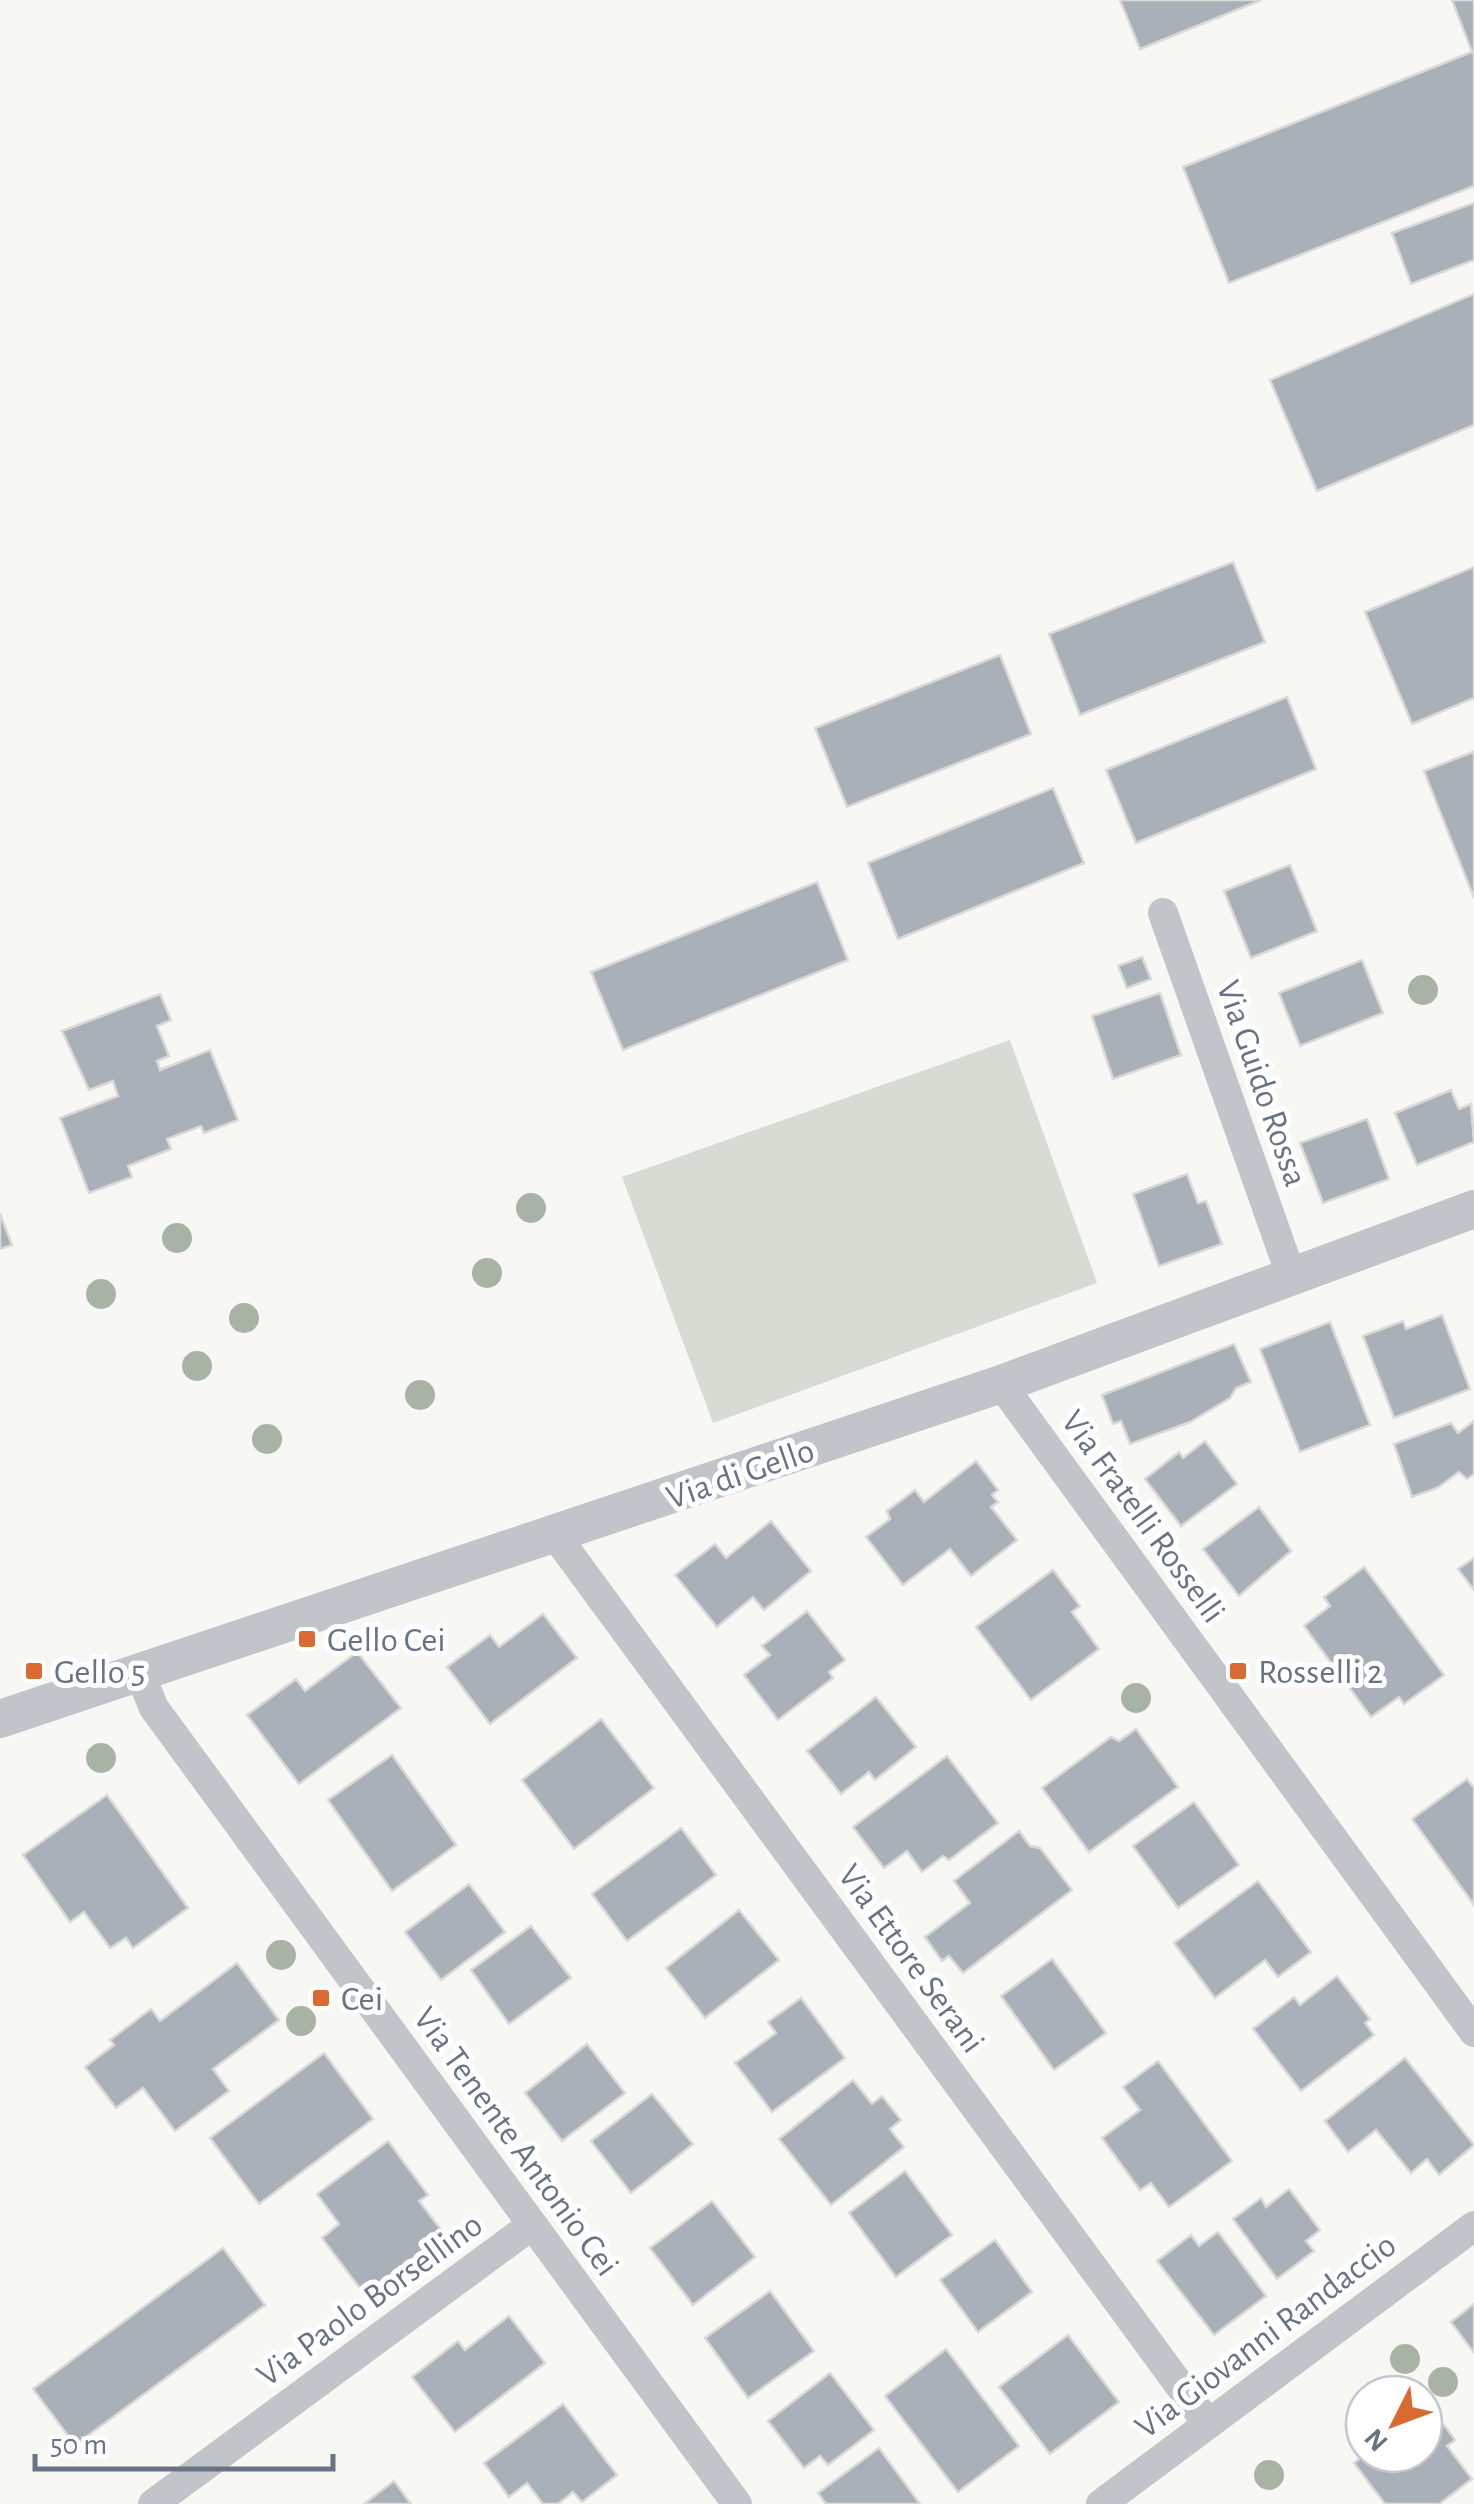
<svg xmlns="http://www.w3.org/2000/svg" width="1474" height="2504" font-family="'Alegreya Sans',sans-serif">
	<style>
		.green { fill: #d6dcd4 }
		.building { fill: #aab0b7; stroke: #d9d9d7; stroke-width: 2.5 }
		.lines { fill: none; stroke-linecap: round; stroke-linejoin: round }
		.minor { stroke: #c1c4c8; stroke-width: 30 }
		.tertiary { stroke: #c1c4c8; stroke-width: 38 }
		.tree { fill: #a8b3a6 }
		.poi-dot { fill: #d96b32; stroke: #fff; stroke-width: 4 }
		.labels { text-anchor: middle; stroke-width: 10; stroke-linejoin: round; paint-order: stroke }
		.street-label { font-size: 35px; fill: #687484; stroke: #fff }
		.poi-label { font-size: 35px; fill: #687484; stroke: #fff; text-anchor: start }
	</style>
	<rect width="100%" height="100%" fill="#f7f7f4"/>
	<!-- green -->
	<polygon class="green" points="1010,1040 1097,1283 713,1423 622,1177"/>
	<!-- building -->
	<g class="building">
		<polygon points="1120,0 1261,0 1140,49"/>
		<polygon points="1452,0 1474,0 1474,186 1229,283 1183,167 1472,52"/>
		<polygon points="1474,203 1474,260 1411,284 1392,233"/>
		<polygon points="1474,294 1474,425 1317,491 1270,380"/>
		<polygon points="1233,562 1265,642 1080,715 1049,634"/>
		<polygon points="1474,567 1474,698 1412,724 1365,612"/>
		<polygon points="1000,655 1031,734 847,807 815,728"/>
		<polygon points="1287,697 1316,769 1136,843 1106,770"/>
		<polygon points="1473,752 1474,755 1474,898 1424,771"/>
		<polygon points="1053,788 1084,863 898,939 868,863"/>
		<polygon points="1290,865 1317,931 1251,958 1224,891"/>
		<polygon points="817,882 848,960 623,1050 591,972"/>
		<polygon points="1142,957 1151,979 1127,988 1118,966"/>
		<polygon points="1362,960 1383,1013 1300,1046 1279,993"/>
		<polygon points="1160,993 1181,1055 1113,1079 1092,1016"/>
		<polygon points="160,994 171,1020 157,1026 169,1056 157,1061 160,1070 210,1050 238,1120 204,1133 201,1126 167,1139 171,1149 128,1166 132,1177 89,1193 60,1118 118,1096 113,1081 89,1090 62,1031"/>
		<polygon points="1451,1090 1459,1109 1471,1104 1474,1142 1417,1165 1395,1113"/>
		<polygon points="1367,1119 1389,1179 1323,1203 1300,1143"/>
		<polygon points="1187,1174 1198,1203 1206,1201 1222,1244 1159,1266 1133,1194"/>
		<polygon points="0,1214 12,1245 0,1249"/>
		<polygon points="1442,1315 1470,1389 1394,1418 1363,1336 1403,1321 1406,1329"/>
		<polygon points="1330,1322 1370,1425 1300,1452 1260,1349"/>
		<polygon points="1234,1344 1251,1382 1236,1388 1230,1398 1190,1422 1130,1444 1121,1421 1113,1424 1102,1395"/>
		<polygon points="1474,1421 1474,1474 1467,1479 1459,1472 1437,1488 1412,1497 1394,1444 1451,1423 1458,1433"/>
		<polygon points="1205,1441 1237,1484 1181,1526 1145,1479 1179,1452 1183,1458"/>
		<polygon points="976,1461 998,1490 992,1495 998,1502 991,1507 1017,1540 971,1576 950,1549 903,1585 866,1537 890,1519 887,1511 915,1490 924,1502"/>
		<polygon points="1259,1507 1291,1551 1239,1596 1203,1549"/>
		<polygon points="771,1521 811,1571 764,1610 753,1597 717,1627 675,1575 715,1544 726,1558"/>
		<polygon points="1474,1558 1474,1590 1458,1569"/>
		<polygon points="1364,1567 1444,1675 1404,1704 1399,1697 1371,1717 1304,1626 1330,1606 1324,1597"/>
		<polygon points="1053,1570 1080,1606 1072,1612 1099,1649 1031,1700 976,1627"/>
		<polygon points="807,1611 845,1660 829,1672 833,1678 778,1720 744,1675 770,1655 762,1646"/>
		<polygon points="543,1614 577,1658 490,1724 447,1667 490,1635 499,1647"/>
		<polygon points="357,1652 401,1708 299,1784 247,1715 296,1679 305,1691"/>
		<polygon points="876,1697 916,1747 875,1780 869,1772 841,1794 807,1751"/>
		<polygon points="601,1719 654,1788 574,1849 522,1780"/>
		<polygon points="1136,1729 1178,1787 1089,1852 1042,1788 1111,1737 1119,1741"/>
		<polygon points="392,1755 456,1845 392,1891 328,1800"/>
		<polygon points="947,1756 998,1823 949,1860 943,1856 922,1872 907,1851 884,1868 853,1827"/>
		<polygon points="1467,1779 1474,1788 1474,1905 1412,1819"/>
		<polygon points="107,1795 188,1908 133,1948 126,1938 110,1948 84,1912 70,1922 23,1855"/>
		<polygon points="1194,1802 1239,1865 1178,1908 1133,1846"/>
		<polygon points="681,1828 716,1875 627,1941 592,1894"/>
		<polygon points="1019,1831 1030,1846 1040,1848 1072,1890 963,1973 949,1956 942,1961 925,1937 970,1903 954,1881"/>
		<polygon points="1258,1881 1311,1952 1278,1977 1265,1960 1215,1998 1174,1943"/>
		<polygon points="469,1884 505,1932 441,1980 405,1932"/>
		<polygon points="739,1910 779,1960 705,2018 666,1968"/>
		<polygon points="531,1926 571,1978 509,2024 471,1970"/>
		<polygon points="1052,1959 1106,2033 1054,2070 1001,1996"/>
		<polygon points="237,1963 279,2020 213,2069 229,2091 175,2131 143,2088 116,2108 85,2067 114,2045 110,2040 151,2009 160,2021"/>
		<polygon points="1337,1976 1370,2019 1365,2023 1374,2035 1301,2091 1253,2029 1294,1997 1300,2005"/>
		<polygon points="801,1998 845,2058 772,2112 735,2063 776,2033 768,2022"/>
		<polygon points="587,2044 625,2093 562,2141 525,2093"/>
		<polygon points="324,2053 373,2119 259,2204 210,2138"/>
		<polygon points="1405,2058 1474,2145 1439,2175 1427,2159 1411,2173 1376,2130 1348,2152 1325,2121"/>
		<polygon points="1158,2061 1232,2161 1169,2207 1151,2183 1140,2190 1102,2138 1140,2110 1123,2087"/>
		<polygon points="853,2080 872,2104 882,2096 901,2120 890,2129 904,2147 831,2205 779,2139"/>
		<polygon points="652,2094 693,2144 631,2193 591,2141"/>
		<polygon points="388,2141 428,2195 419,2201 445,2235 365,2295 322,2238 339,2224 317,2194"/>
		<polygon points="905,2171 952,2235 896,2277 849,2213"/>
		<polygon points="1289,2189 1320,2230 1306,2241 1314,2251 1277,2279 1233,2219 1261,2198 1266,2207"/>
		<polygon points="712,2201 755,2257 693,2305 650,2248"/>
		<polygon points="1218,2232 1266,2296 1214,2335 1157,2261 1191,2235 1199,2246"/>
		<polygon points="995,2240 1032,2292 978,2332 940,2280"/>
		<polygon points="223,2248 265,2305 75,2445 33,2389"/>
		<polygon points="770,2291 814,2351 748,2398 705,2338"/>
		<polygon points="1474,2304 1474,2353 1451,2322"/>
		<polygon points="509,2316 545,2363 455,2432 412,2377 458,2341 465,2350"/>
		<polygon points="1068,2335 1119,2402 1050,2454 999,2387"/>
		<polygon points="946,2349 1019,2446 958,2492 885,2396"/>
		<polygon points="830,2373 874,2430 828,2465 820,2456 804,2468 768,2421"/>
		<polygon points="563,2404 617,2475 582,2502 573,2492 558,2504 543,2504 527,2483 509,2497 484,2463"/>
		<polygon points="1424,2417 1436,2432 1444,2425 1455,2440 1447,2446 1472,2479 1439,2504 1385,2504 1354,2463 1366,2454 1424,2454"/>
		<polygon points="879,2448 920,2504 826,2504 818,2493"/>
		<polygon points="394,2481 411,2504 364,2504"/>
	</g>
	<g class="lines">
		<!-- minor -->
		<g class="minor">
			<polyline points="1163,913 1292,1278"/>
			<polyline points="1001,1384 1474,2032"/>
			<polyline points="556,1536 1208,2424"/>
			<polyline points="139,1672 154,1708 737,2504"/>
			<polyline points="153,2504 532,2225"/>
			<polyline points="1101,2504 1474,2226"/>
		</g>
		<!-- tertiary -->
		<polyline class="tertiary" points="0,1719 1001,1384 1474,1209"/>
	</g>
	<!-- trees -->
	<g class="tree">
		<circle cx="1423" cy="990" r="15"/>
		<circle cx="531" cy="1208" r="15"/>
		<circle cx="177" cy="1238" r="15"/>
		<circle cx="487" cy="1273" r="15"/>
		<circle cx="101" cy="1294" r="15"/>
		<circle cx="244" cy="1318" r="15"/>
		<circle cx="197" cy="1366" r="15"/>
		<circle cx="420" cy="1395" r="15"/>
		<circle cx="267" cy="1439" r="15"/>
		<circle cx="1136" cy="1698" r="15"/>
		<circle cx="101" cy="1758" r="15"/>
		<circle cx="281" cy="1955" r="15"/>
		<circle cx="301" cy="2021" r="15"/>
		<circle cx="1405" cy="2359" r="15"/>
		<circle cx="1443" cy="2382" r="15"/>
		<circle cx="1269" cy="2475" r="15"/>
	</g>
	<!-- markers -->
	<g class="poi-dot">
		<rect x="297" y="1629" width="20" height="20" rx="5"/>
		<rect x="24" y="1661" width="20" height="20" rx="5"/>
		<rect x="1228" y="1661" width="20" height="20" rx="5"/>
		<rect x="311" y="1988" width="20" height="20" rx="5"/>
	</g>
	<g class="labels">
		<!-- street labels -->
		<g class="street-label">
			<text transform="translate(1263 1083) rotate(71)" y="12">Via Guido Rossa</text>
			<text transform="translate(740 1473) rotate(-19)" y="12">Via di Gello</text>
			<text transform="translate(1144 1516) rotate(54)" y="12">Via Fratelli Rosselli</text>
			<text transform="translate(912 1958) rotate(54)" y="12">Via Ettore Serani</text>
			<text transform="translate(517 2141) rotate(54)" y="12">Via Tenente Antonio Cei</text>
			<text transform="translate(369 2299) rotate(-36)" y="12">Via Paolo Borsellino</text>
			<text transform="translate(1265 2335) rotate(-37)" y="12">Via Giovanni Randaccio</text>
		</g>
		<!-- poi labels -->
		<g class="poi-label">
			<text x="327" y="1651">Gello Cei</text>
			<text x="54" y="1683">Gello 5</text>
			<text x="1258" y="1683">Rosselli 2</text>
			<text x="341" y="2010">Cei</text>
		</g>
	</g>
	<!-- north arrow -->
	<g transform="translate(1394 2424) rotate(228)"><circle r="48" fill="#ffffff" stroke="#c3c7ce" stroke-width="2.5"/>
	<path d="M0-8L18 38L0 25L-18 38Z" fill="#d96b32"/>
	<text y="-15" font-size="28" font-weight="bold" text-anchor="middle" fill="#687484">N</text>
	</g>
	<!-- scale -->
	<path d="M35 2454v15h298v-15" fill="none" stroke="#687484" stroke-width="5"/>
	<text x="50" y="2454" font-size="30" fill="#687484" stroke="#ffffff" stroke-width="8" paint-order="stroke">50 m</text>
</svg>
